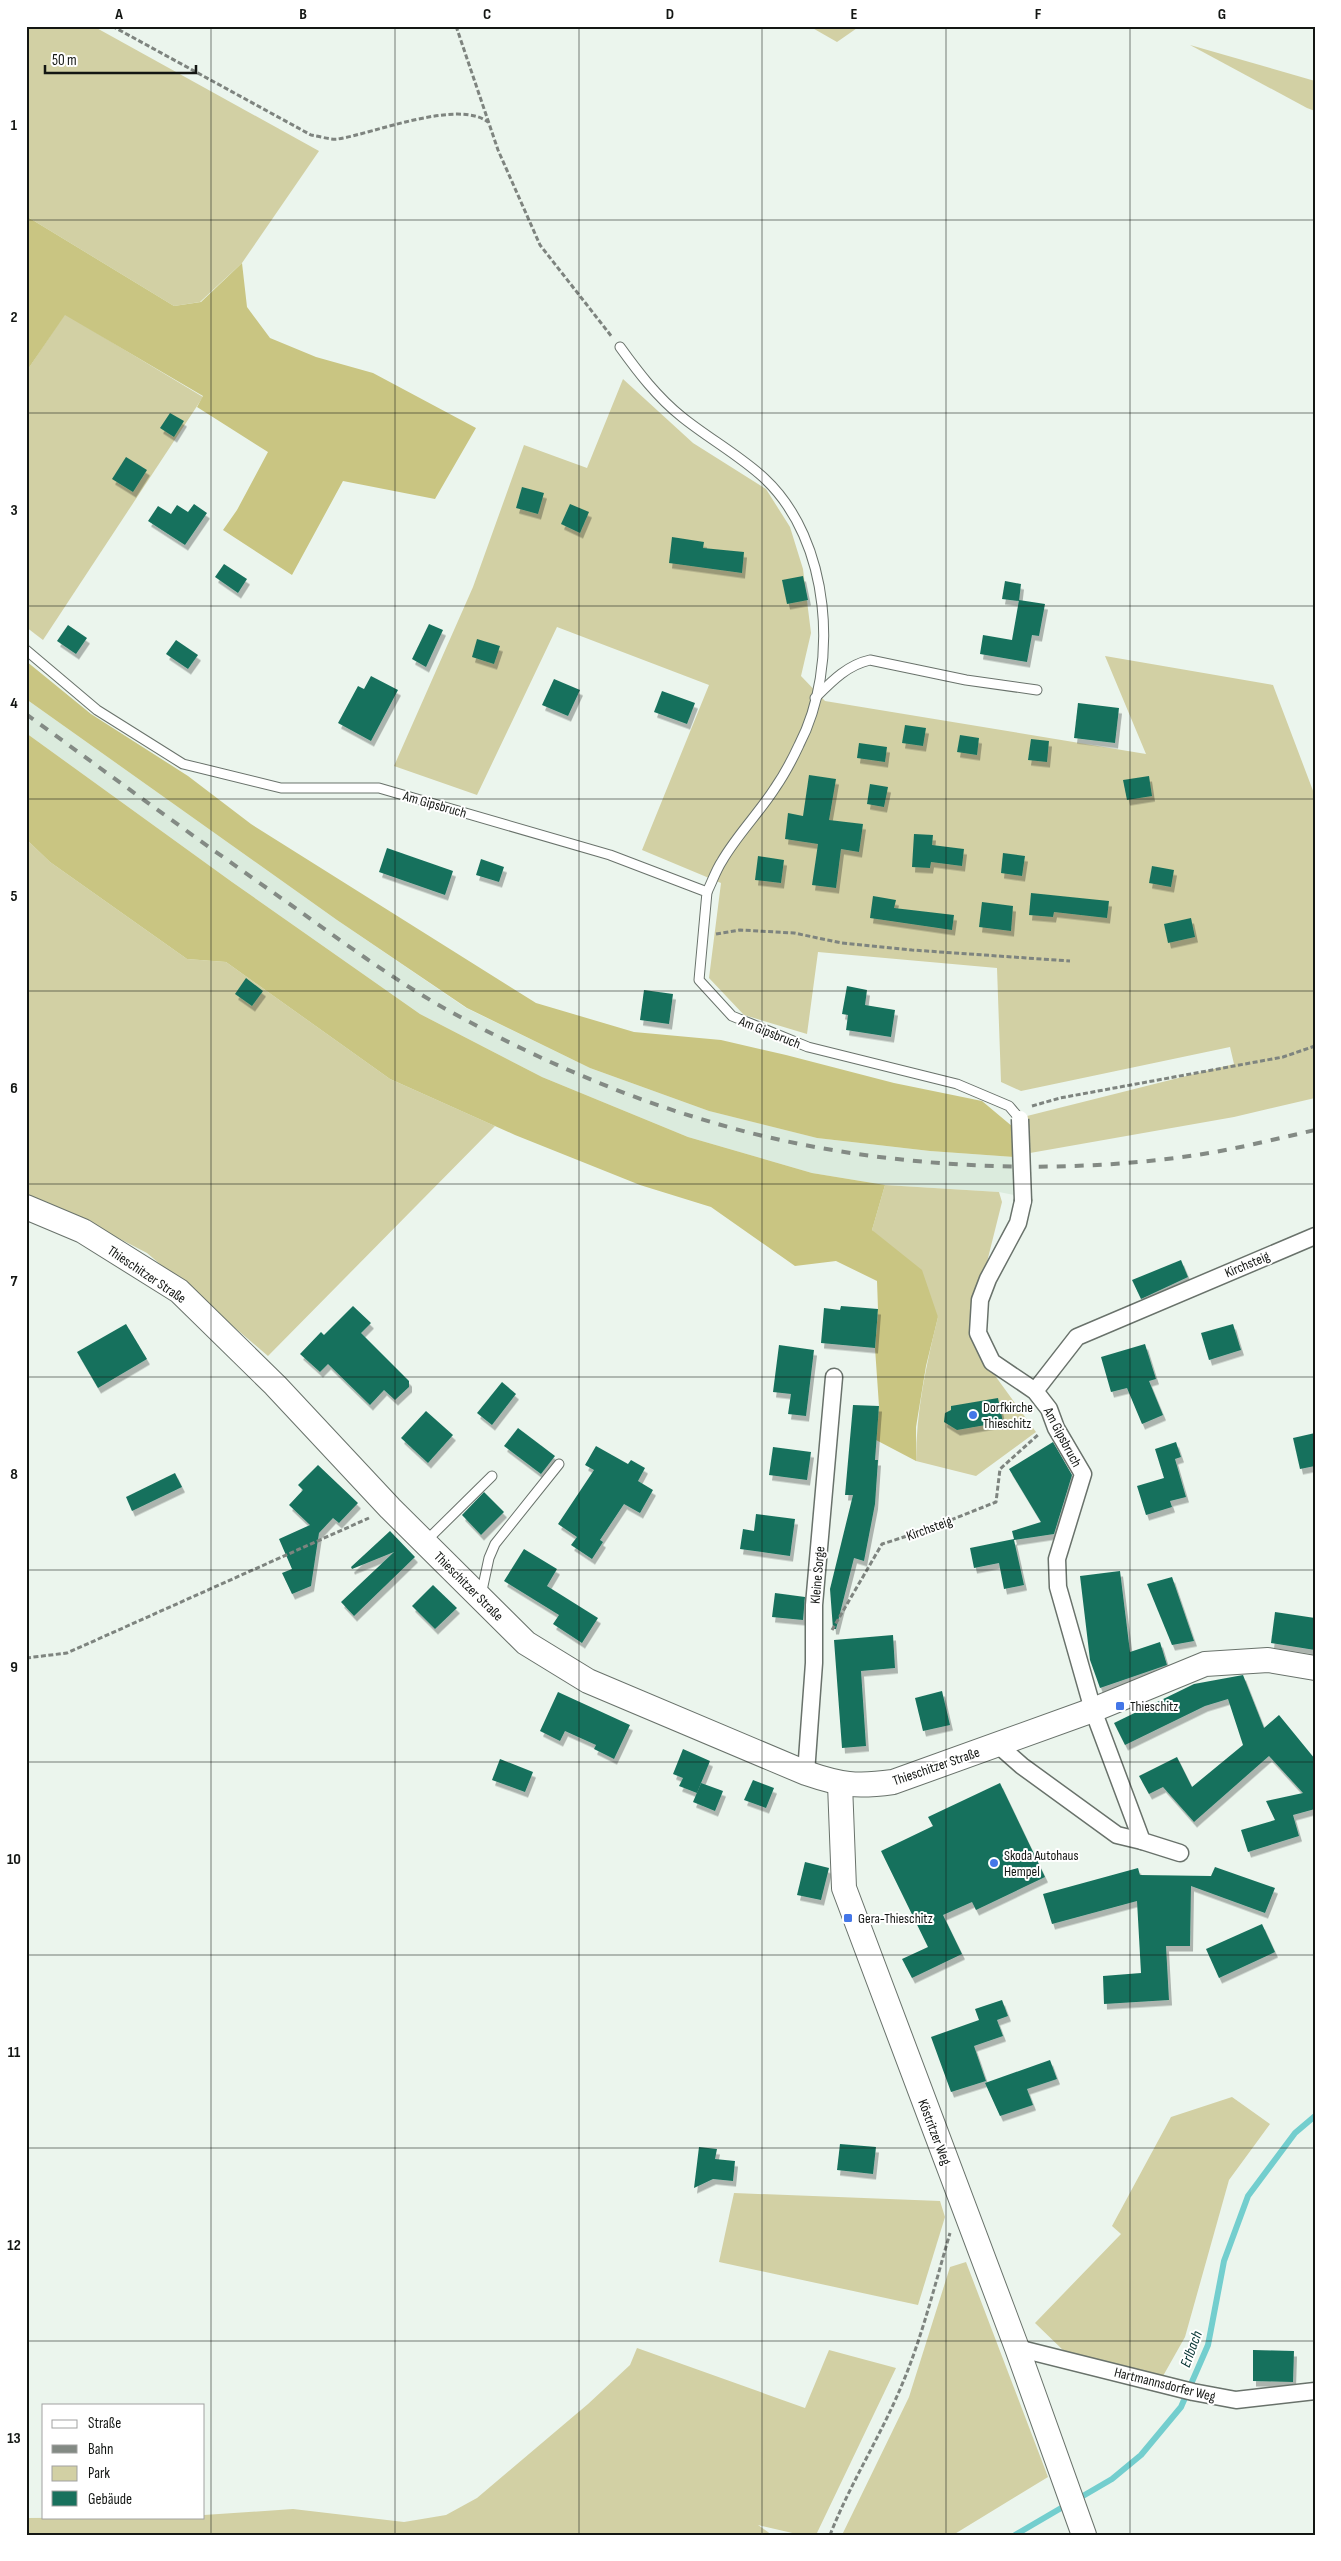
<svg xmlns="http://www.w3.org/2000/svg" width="1341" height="2561" font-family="'Sofia Sans Condensed',sans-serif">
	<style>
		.built { fill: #dbebdd }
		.green { fill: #d2d0a4 }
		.forest { fill: #c9c582 }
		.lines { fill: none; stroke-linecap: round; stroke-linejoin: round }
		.stream { stroke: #73cece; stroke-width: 6 }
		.building { fill: #18715d; filter: url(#shadow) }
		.lane-casing { stroke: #69726b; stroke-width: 11 }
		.street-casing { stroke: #69726b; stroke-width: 19 }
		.secondary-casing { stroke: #69726b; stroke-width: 26 }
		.path { stroke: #7e847f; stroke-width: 3; stroke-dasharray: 5 2.5; stroke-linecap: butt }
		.lane { stroke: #fff; stroke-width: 9 }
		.street { stroke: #fff; stroke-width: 16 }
		.secondary { stroke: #fff; stroke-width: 24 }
		.rail { stroke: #838a84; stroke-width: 4; stroke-dasharray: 9 9; stroke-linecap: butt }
		.street-bridge-casing { stroke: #69726b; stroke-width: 19; stroke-linecap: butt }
		.street-bridge { stroke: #fff; stroke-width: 16 }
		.grid { fill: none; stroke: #131613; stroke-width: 1; stroke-opacity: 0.55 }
		.poi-dot { fill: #4477e8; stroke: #fff; stroke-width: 2 }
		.labels { text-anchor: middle; stroke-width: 4; stroke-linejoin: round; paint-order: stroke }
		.street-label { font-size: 14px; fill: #131613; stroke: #fff }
		.poi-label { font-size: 14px; fill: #131613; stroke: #fff; text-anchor: start }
		.water-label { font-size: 15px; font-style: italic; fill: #023131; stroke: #fff }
		.neatline { fill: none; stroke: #131613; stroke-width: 2 }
		.grid-label { font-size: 16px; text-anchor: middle; font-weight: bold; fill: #131613 }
	</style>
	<defs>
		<filter id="shadow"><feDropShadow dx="3" dy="5.5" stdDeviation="0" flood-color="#0004"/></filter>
	</defs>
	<rect width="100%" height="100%" fill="#ebf5ed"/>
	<!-- built -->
	<polygon class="built" points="26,699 337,920 466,1008 590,1068 709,1111 817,1138 930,1151 1014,1157 1014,1195 999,1192 885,1185 812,1173 688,1137 542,1077 420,1014 232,882 26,733"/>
	<!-- green -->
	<g class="green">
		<polygon points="26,26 93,26 319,151 242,263 200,302 174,306 26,216"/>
		<polygon points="809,26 860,26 837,42"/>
		<polygon points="1190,45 1315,81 1315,111 1307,108"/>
		<polygon points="65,314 203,397 43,640 26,627 26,372"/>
		<polygon points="623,379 693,443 766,489 790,527 803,569 811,633 801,676 825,701 1146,754 1105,656 1273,685 1315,796 1315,1098 1234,1117 1030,1153 1030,1138 1023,1117 1234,1064 1230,1047 1021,1091 1001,1082 997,968 818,952 807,1034 744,1015 709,978 721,883 642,850 709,685 557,627 477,795 394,766 473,587 524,445 587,468"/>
		<polygon points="26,839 50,862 187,959 226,962 390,1079 495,1126 268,1356 147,1253 93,1225 26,1195"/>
		<path d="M885,1185L999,1192L1002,1202L976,1306L975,1348L1036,1432L976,1476L916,1461C916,1412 926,1365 938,1317L872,1230Z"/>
		<polygon points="1232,2097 1270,2124 1229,2180 1185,2337 1163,2376 1065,2352 1035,2323 1121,2234 1112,2226 1171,2117"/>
		<polygon points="734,2193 940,2201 945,2217 918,2305 719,2262"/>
		<polygon points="966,2262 1048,2477 953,2535 842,2535 909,2397 950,2267"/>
		<polygon points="637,2348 805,2408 829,2350 896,2368 816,2535 801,2535 758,2525 772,2535 26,2535 26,2518 204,2517 204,2515 293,2509 404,2522 446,2515 477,2498 588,2404 630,2365"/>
	</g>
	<!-- forest -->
	<g class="forest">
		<polygon points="26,216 174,306 201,302 242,263 247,307 270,338 316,357 373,373 476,428 435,499 343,481 292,575 223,530 237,510 268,452 197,407 203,396 65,315 26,372"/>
		<polygon points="26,661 91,714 188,776 251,824 536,1003 634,1032 721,1040 786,1055 894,1083 982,1101 1013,1127 1014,1157 930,1151 817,1138 709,1111 590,1068 467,1008 337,920 26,699"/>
		<polygon points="26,733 232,882 420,1014 542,1077 688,1137 812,1173 885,1185 872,1230 922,1270 938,1317 926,1366 916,1427 916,1461 876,1440 879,1406 875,1348 878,1309 877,1281 836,1261 795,1266 711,1207 640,1185 515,1135 390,1079 226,962 187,959 50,862 26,839"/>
	</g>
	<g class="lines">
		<!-- stream -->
		<g class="stream">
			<polyline points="1076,2500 1112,2479 1141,2455 1181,2407 1208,2345 1224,2261 1248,2196 1295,2133 1315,2116"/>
			<polyline points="1015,2535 1068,2504"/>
		</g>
	</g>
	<!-- building -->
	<g class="building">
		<polygon points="170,413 184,421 174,437 160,428"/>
		<polygon points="126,457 147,470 133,492 112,479"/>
		<polygon points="522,487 544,493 538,514 516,508"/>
		<polygon points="194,504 207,513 185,545 148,521 158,506 171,514 177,505 188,512"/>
		<polygon points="570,504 589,512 580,533 561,524"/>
		<polygon points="672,537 704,542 703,548 744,552 742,573 669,563"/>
		<polygon points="224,564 247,579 238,593 215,577"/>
		<polygon points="803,576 808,600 787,604 782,580"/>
		<polygon points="1005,581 1021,584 1019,601 1002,599"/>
		<polygon points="1019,600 1045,604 1039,636 1032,635 1027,662 980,654 983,635 1012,640"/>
		<polygon points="429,624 443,630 426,667 412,659"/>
		<polygon points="68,625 87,638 76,654 57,641"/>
		<polygon points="477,639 500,646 494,664 472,657"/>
		<polygon points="176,640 198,655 188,669 166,654"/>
		<polygon points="371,676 398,690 371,741 338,723 358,686 364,689"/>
		<polygon points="554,679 580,690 568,716 542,705"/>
		<polygon points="662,691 695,703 687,724 654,712"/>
		<polygon points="1078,703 1119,708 1115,743 1074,738"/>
		<polygon points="905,725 926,728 923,746 902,743"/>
		<polygon points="960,735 979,738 977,755 957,752"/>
		<polygon points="1031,739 1049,741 1047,762 1028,760"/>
		<polygon points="859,743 887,747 885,762 857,758"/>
		<polygon points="809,775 836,779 829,820 863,824 859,852 841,849 836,888 812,885 818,844 785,839 788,813 803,816"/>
		<polygon points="1149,776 1152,796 1127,800 1123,780"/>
		<polygon points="870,784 888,787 884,807 867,804"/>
		<polygon points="914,834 933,835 932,845 964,849 962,866 931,862 930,868 912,867"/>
		<polygon points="387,848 453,871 445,895 379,872"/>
		<polygon points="1003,853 1025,856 1022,876 1001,873"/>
		<polygon points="758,856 784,860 781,883 755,880"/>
		<polygon points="481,859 504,867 499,882 476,875"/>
		<polygon points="1152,866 1174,870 1171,887 1149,883"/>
		<polygon points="1031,893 1109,901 1107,918 1054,912 1053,917 1029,915"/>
		<polygon points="873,896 896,900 894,908 954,915 952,930 870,918"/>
		<polygon points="982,902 1013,906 1011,931 979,927"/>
		<polygon points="1191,918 1195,937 1168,943 1164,924"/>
		<polygon points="246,978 263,991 252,1006 235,994"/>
		<polygon points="847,986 867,990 865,1005 895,1010 891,1037 846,1030 848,1015 842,1014"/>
		<polygon points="644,990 673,994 669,1024 640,1020"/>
		<polygon points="1181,1260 1188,1277 1141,1299 1132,1280"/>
		<polygon points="353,1306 371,1323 361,1333 409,1381 409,1387 395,1400 384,1390 370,1405 328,1364 320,1372 300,1354 321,1332 324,1335"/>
		<polygon points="841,1306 878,1309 875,1348 821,1343 824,1308 840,1310"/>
		<polygon points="126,1324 147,1359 98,1388 77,1352"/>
		<polygon points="1233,1324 1241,1350 1209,1360 1201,1333"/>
		<polygon points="1145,1344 1156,1379 1149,1381 1163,1415 1142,1424 1127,1388 1111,1392 1101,1357"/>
		<polygon points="779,1345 814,1350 806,1416 788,1414 791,1394 773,1392"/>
		<polygon points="502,1382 516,1394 492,1425 477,1413"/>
		<polygon points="998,1398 1003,1422 957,1430 944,1422 945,1413 951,1410 951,1406"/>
		<polygon points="853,1405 879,1406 875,1460 878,1460 875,1504 864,1561 854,1558 836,1629 833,1629 830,1589 853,1495 845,1495"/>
		<polygon points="426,1411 453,1435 428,1463 401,1438"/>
		<polygon points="518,1428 555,1456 541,1474 504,1446"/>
		<polygon points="1315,1433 1315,1466 1300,1469 1293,1438"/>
		<polygon points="1053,1442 1072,1475 1054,1534 1014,1540 1024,1585 1004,1589 999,1563 974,1568 970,1548 1014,1539 1012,1531 1041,1522 1009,1469"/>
		<polygon points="1176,1442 1181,1457 1175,1459 1186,1497 1170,1501 1172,1507 1146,1515 1137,1486 1164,1478 1155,1449"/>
		<polygon points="596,1446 628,1464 631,1460 645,1468 638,1481 653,1490 640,1513 624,1504 600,1540 603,1542 592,1559 571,1545 577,1537 558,1524 594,1470 585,1465"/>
		<polygon points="773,1447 811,1452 807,1480 769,1475"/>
		<polygon points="318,1465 358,1503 339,1523 333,1518 319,1533 311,1586 292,1594 282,1573 292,1569 279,1539 310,1525 289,1505 303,1490 298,1485"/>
		<polygon points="175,1473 182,1487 132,1511 126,1497"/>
		<polygon points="484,1492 504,1512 481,1535 462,1515"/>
		<polygon points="756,1514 795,1519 790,1556 740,1549 743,1529 754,1531"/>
		<polygon points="390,1531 415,1557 354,1616 341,1602 394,1552 352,1569 351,1567"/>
		<polygon points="524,1549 557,1569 547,1586 598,1618 582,1643 553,1624 559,1615 504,1581"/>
		<polygon points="1120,1571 1130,1652 1160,1642 1167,1665 1100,1688 1090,1660 1080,1576"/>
		<polygon points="1172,1577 1194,1641 1172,1645 1147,1584"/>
		<polygon points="433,1585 457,1608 435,1629 412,1606"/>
		<polygon points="775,1593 805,1597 803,1620 772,1617"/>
		<polygon points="1275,1612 1315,1618 1315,1650 1271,1643"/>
		<polygon points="893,1635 895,1668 861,1671 866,1746 842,1748 834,1640"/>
		<polygon points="1243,1675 1264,1728 1279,1715 1315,1759 1315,1809 1293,1815 1299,1836 1248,1852 1241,1830 1275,1820 1266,1801 1303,1793 1269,1756 1194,1822 1163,1787 1149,1794 1139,1776 1177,1757 1192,1787 1243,1745 1228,1699 1205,1706 1125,1745 1114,1723 1194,1684"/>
		<polygon points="942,1691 950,1725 923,1731 915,1698"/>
		<polygon points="558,1692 630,1725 614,1759 594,1749 596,1745 565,1731 560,1741 540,1731"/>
		<polygon points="683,1749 710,1761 697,1793 679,1786 683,1778 673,1774"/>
		<polygon points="500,1759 533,1772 525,1792 492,1780"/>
		<polygon points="753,1780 774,1788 766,1808 744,1800"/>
		<polygon points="701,1783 723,1791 715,1811 693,1802"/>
		<polygon points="1000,1783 1045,1877 976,1910 972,1902 943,1915 962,1954 912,1978 902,1959 928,1947 881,1851 933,1826 928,1817"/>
		<polygon points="805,1862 829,1868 821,1900 797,1895"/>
		<polygon points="1215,1867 1275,1888 1265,1913 1191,1886 1190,1946 1166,1946 1169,2000 1104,2004 1103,1976 1141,1973 1137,1901 1052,1924 1043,1894 1138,1868 1140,1875 1211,1876"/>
		<polygon points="1262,1924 1275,1952 1219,1978 1206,1949"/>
		<polygon points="1002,2000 1008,2016 997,2020 1003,2036 974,2046 986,2081 951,2092 931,2037 979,2020 975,2009"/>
		<polygon points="1050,2060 1057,2079 1027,2089 1033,2105 1000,2116 985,2083"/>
		<polygon points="840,2144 876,2147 873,2174 837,2170"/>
		<polygon points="699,2147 717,2149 715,2159 735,2161 733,2181 713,2179 694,2188"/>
		<polygon points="1253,2350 1294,2351 1293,2382 1253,2381"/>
	</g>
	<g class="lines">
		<!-- lane casing -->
		<g class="lane-casing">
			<g id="lane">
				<path d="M620,347C638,372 657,397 682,417C708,438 739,455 764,478C831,540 840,666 799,745C792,760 784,775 775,788C759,813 737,835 722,861C716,870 712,882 707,892"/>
				<polyline points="26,650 97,710 183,764 281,788 379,788 610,855 707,892 699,980 732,1016 808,1047 957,1084 1009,1106 1020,1119"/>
				<path d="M815,698C831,682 847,665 870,660L966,680L1037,690"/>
				<polyline points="425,1542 492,1476"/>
				<polyline points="481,1595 489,1558 495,1544 559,1464"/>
			</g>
		</g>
		<!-- street casing -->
		<g class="street-casing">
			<g id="street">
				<polyline points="1023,1201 1018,1223 988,1279 980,1300 978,1333 992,1362 1035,1391 1049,1409 1056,1428 1083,1474 1057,1559 1058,1587 1093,1710 1142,1841 1180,1853"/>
				<polyline points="1035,1391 1077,1337 1315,1236"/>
				<polyline points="997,1744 1022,1766 1117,1835 1142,1841"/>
				<polyline points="806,1773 814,1663 814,1605 834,1377"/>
				<polyline points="1017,2348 1193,2392 1236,2400 1315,2391"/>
			</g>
		</g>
		<!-- secondary casing -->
		<g class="secondary-casing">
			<g id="secondary">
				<path d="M26,1207L83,1231L179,1291L275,1385L390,1508L526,1643L588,1681L806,1773C841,1785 856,1787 893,1782L1093,1710L1205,1664L1268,1660L1315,1668"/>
				<polyline points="840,1784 844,1888 1017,2348 1084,2535"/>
			</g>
		</g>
		<!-- path -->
		<g class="path">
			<path d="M112,26L311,135C319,136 330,140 338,139C375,133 458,99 488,122"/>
			<polyline points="456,26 498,150 540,245 612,337"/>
			<polyline points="716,934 740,930 794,933 842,943 912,950 1070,961"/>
			<polyline points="1032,1106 1060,1098 1283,1057 1315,1046"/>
			<polyline points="832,1630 882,1544 923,1531 996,1502 1000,1469 1039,1434"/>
			<polyline points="26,1658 67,1653 369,1518"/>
			<path d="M830,2535C850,2484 880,2437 901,2387C922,2338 935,2284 950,2233"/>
		</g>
		<!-- lane -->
		<use href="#lane" class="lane"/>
		<!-- street -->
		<use href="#street" class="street"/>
		<!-- secondary -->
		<use href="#secondary" class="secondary"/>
		<!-- rail -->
		<path class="rail" d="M26,714C114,778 202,843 291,905C343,942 395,981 451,1012C533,1057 621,1096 711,1122C861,1167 1043,1178 1197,1155C1236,1149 1276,1139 1315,1130"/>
		<!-- street-bridge casing -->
		<g class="street-bridge-casing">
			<polyline id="street-bridge" points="1020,1119 1023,1201"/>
		</g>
		<!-- street-bridge -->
		<use href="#street-bridge" class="street-bridge"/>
	</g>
	<!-- grid -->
	<path class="grid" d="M211,26V2535M395,26V2535M579,26V2535M762,26V2535M946,26V2535M1130,26V2535M26,220H1315M26,413H1315M26,606H1315M26,799H1315M26,991H1315M26,1184H1315M26,1377H1315M26,1570H1315M26,1762H1315M26,1955H1315M26,2148H1315M26,2341H1315"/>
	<!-- markers -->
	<g class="poi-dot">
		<circle cx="973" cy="1415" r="5"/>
		<rect x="1115" y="1701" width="10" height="10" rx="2.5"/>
		<circle cx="994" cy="1863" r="5"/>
		<rect x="843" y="1913" width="10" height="10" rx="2.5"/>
	</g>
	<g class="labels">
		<!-- street labels -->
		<g class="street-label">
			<text transform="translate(435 804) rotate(16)" y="5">Am Gipsbruch</text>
			<text transform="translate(770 1032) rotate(22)" y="5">Am Gipsbruch</text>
			<text transform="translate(1247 1264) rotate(-23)" y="5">Kirchsteig</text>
			<text transform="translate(147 1274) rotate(34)" y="5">Thieschitzer Straße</text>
			<text transform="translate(1063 1437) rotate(62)" y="5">Am Gipsbruch</text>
			<text transform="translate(929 1528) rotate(-20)" y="5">Kirchsteig</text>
			<text transform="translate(817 1575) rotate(-85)" y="5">Kleine Sorge</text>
			<text transform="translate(469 1586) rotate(45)" y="5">Thieschitzer Straße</text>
			<text transform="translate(936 1766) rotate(-19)" y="5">Thieschitzer Straße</text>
			<text transform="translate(935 2132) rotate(69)" y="5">Köstritzer Weg</text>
			<text transform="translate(1165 2384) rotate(14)" y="5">Hartmannsdorfer Weg</text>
		</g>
		<!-- poi labels -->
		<g class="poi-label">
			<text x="983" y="1412">Dorfkirche<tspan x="983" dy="16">Thieschitz</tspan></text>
			<text x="1130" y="1711">Thieschitz</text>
			<text x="1004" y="1860">Skoda Autohaus<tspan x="1004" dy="16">Hempel</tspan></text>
			<text x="858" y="1923">Gera-Thieschitz</text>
		</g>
		<!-- water labels -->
		<g class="water-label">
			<text transform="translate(1191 2349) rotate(-70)" y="5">Erlbach</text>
		</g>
	</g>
	<!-- border -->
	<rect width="1341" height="2561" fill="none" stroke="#ffffff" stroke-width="55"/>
	<!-- legend -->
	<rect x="42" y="2404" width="162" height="115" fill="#ffffff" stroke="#a1a2a1"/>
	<rect x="52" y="2420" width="25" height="8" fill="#ffffff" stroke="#a1a2a1"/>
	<text x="88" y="2428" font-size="15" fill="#131613">Straße</text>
	<rect x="52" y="2445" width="25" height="8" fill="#838a84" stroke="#a1a2a1"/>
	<text x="88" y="2454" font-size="15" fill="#131613">Bahn</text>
	<rect x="52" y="2466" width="25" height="15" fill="#d2d0a4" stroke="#a1a2a1"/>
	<text x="88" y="2478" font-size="15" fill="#131613">Park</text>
	<rect x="52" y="2491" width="25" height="15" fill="#18715d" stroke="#a1a2a1"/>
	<text x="88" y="2504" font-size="15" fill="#131613">Gebäude</text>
	<!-- scale -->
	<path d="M45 65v8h151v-8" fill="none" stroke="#131613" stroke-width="2.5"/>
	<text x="52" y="65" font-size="15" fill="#131613" stroke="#ffffff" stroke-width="4" paint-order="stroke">50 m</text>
	<rect x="28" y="28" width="1286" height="2506" class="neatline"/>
	<g class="grid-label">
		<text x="119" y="19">A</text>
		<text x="303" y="19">B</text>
		<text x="487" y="19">C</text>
		<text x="670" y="19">D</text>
		<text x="854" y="19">E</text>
		<text x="1038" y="19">F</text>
		<text x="1222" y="19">G</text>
		<text x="14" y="130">1</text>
		<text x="14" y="322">2</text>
		<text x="14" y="515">3</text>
		<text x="14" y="708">4</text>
		<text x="14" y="901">5</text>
		<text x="14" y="1093">6</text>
		<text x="14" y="1286">7</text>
		<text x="14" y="1479">8</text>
		<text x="14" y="1672">9</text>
		<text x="14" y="1864">10</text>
		<text x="14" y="2057">11</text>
		<text x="14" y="2250">12</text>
		<text x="14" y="2443">13</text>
	</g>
</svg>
